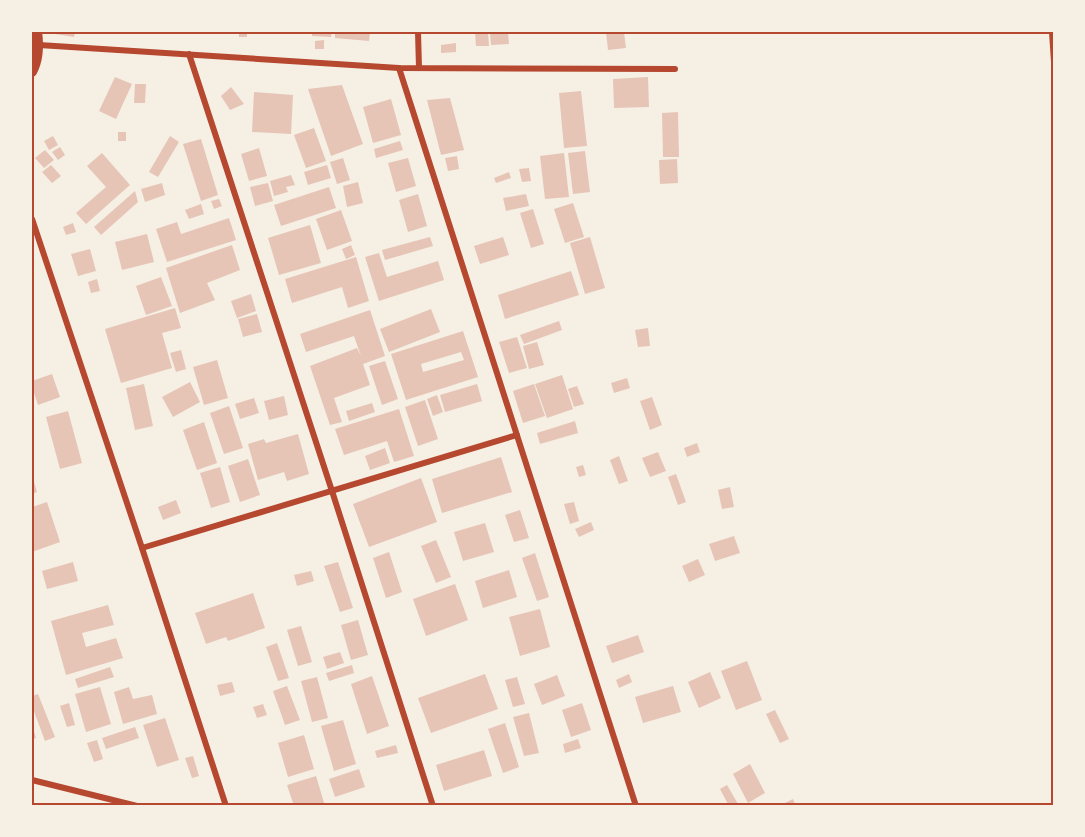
<svg xmlns="http://www.w3.org/2000/svg" width="1085" height="837" font-family="Helvetica,sans-serif">
	<style>
		.building { fill: #e6c5b7; fill-rule: evenodd }
		.lines { fill: none; stroke-linecap: round; stroke-linejoin: round }
		.minor { stroke: #b5482f; stroke-width: 6 }
		.tertiary { stroke: #b5482f; stroke-width: 10 }
		.neatline { fill: none; stroke: #b5482f; stroke-width: 2 }
	</style>
	<rect width="100%" height="100%" fill="#f6efe4"/>
	<!-- building -->
	<g class="building">
		<polygon points="56,32 75,32 74,37 55,34"/>
		<rect x="239" y="32" width="8" height="5"/>
		<polygon points="312,32 332,32 331,37 312,36"/>
		<polygon points="335,32 370,32 369,41 335,38"/>
		<polygon points="475,32 488,32 489,46 476,46"/>
		<polygon points="490,32 508,32 509,44 491,45"/>
		<polygon points="606,32 624,32 626,48 608,50"/>
		<polygon points="324,40 324,49 315,49 315,41"/>
		<polygon points="456,43 456,52 441,53 441,45"/>
		<polygon points="115,77 132,84 116,119 99,111"/>
		<polygon points="648,77 649,107 614,108 613,79"/>
		<polygon points="135,84 146,84 145,103 134,103"/>
		<polygon points="342,85 363,144 331,156 308,89"/>
		<polygon points="231,87 244,104 230,110 221,96"/>
		<polygon points="581,91 587,146 564,148 559,93"/>
		<polygon points="254,92 293,95 291,134 252,132"/>
		<polygon points="450,98 464,150 441,155 427,100"/>
		<polygon points="391,99 401,135 373,143 363,107"/>
		<polygon points="678,112 679,157 663,157 662,113"/>
		<polygon points="314,128 326,161 306,168 294,135"/>
		<rect x="118" y="132" width="8" height="9"/>
		<polygon points="53,136 58,145 49,150 44,141"/>
		<polygon points="170,136 179,142 158,177 149,172"/>
		<polygon points="201,139 218,195 201,201 183,144"/>
		<polygon points="400,141 403,150 376,158 374,149"/>
		<polygon points="60,147 65,155 58,160 52,152"/>
		<polygon points="259,148 267,176 249,181 241,154"/>
		<polygon points="45,150 54,160 44,168 35,158"/>
		<polygon points="585,151 590,192 573,194 568,153"/>
		<polygon points="102,153 130,185 86,224 76,213 106,187 87,166"/>
		<polygon points="564,153 569,197 545,199 540,156"/>
		<polygon points="457,156 459,169 448,171 445,158"/>
		<polygon points="343,158 350,180 337,184 330,162"/>
		<polygon points="408,158 416,186 396,192 388,163"/>
		<polygon points="677,159 678,183 660,184 659,160"/>
		<polygon points="51,165 61,176 52,183 42,172"/>
		<polygon points="327,165 331,178 308,185 304,172"/>
		<polygon points="529,168 531,181 522,182 519,169"/>
		<polygon points="509,172 511,178 496,183 494,178"/>
		<polygon points="291,175 295,185 286,187 288,192 274,196 270,181"/>
		<polygon points="358,182 363,203 347,207 343,186"/>
		<polygon points="162,183 165,195 145,202 141,189"/>
		<polygon points="268,183 273,201 255,206 250,187"/>
		<polygon points="329,187 336,208 281,226 274,205"/>
		<polygon points="135,191 138,202 101,235 94,227"/>
		<polygon points="418,194 427,226 408,232 399,200"/>
		<polygon points="526,194 529,206 506,211 503,198"/>
		<polygon points="219,199 222,206 214,209 211,201"/>
		<polygon points="573,203 584,237 565,243 554,209"/>
		<polygon points="201,204 204,214 189,219 185,210"/>
		<polygon points="533,209 544,244 531,248 520,213"/>
		<polygon points="341,210 352,241 327,250 316,219"/>
		<polygon points="229,218 236,240 167,262 156,229 177,222 181,234"/>
		<polygon points="73,223 76,232 66,235 63,227"/>
		<polygon points="310,225 321,263 279,275 268,238"/>
		<polygon points="147,234 154,262 122,270 115,242"/>
		<polygon points="430,237 433,246 385,260 382,250"/>
		<polygon points="503,237 509,255 480,264 474,246"/>
		<polygon points="590,237 605,288 585,294 570,243"/>
		<polygon points="232,245 240,270 207,283 215,300 180,313 166,268"/>
		<polygon points="351,245 355,255 346,259 342,249"/>
		<polygon points="90,249 96,271 78,276 71,254"/>
		<polygon points="379,253 387,277 438,261 444,280 379,301 365,257"/>
		<polygon points="356,257 369,301 348,308 342,287 292,303 285,279"/>
		<polygon points="571,271 579,295 505,319 498,295"/>
		<polygon points="161,277 172,306 146,315 136,286"/>
		<polygon points="97,279 100,291 91,293 88,282"/>
		<polygon points="251,294 256,311 237,318 231,301"/>
		<polygon points="175,308 181,328 162,333 172,368 121,383 105,329"/>
		<polygon points="431,309 440,332 389,352 380,329"/>
		<polygon points="370,310 385,356 363,364 370,385 334,398 342,422 330,425 310,366 357,348 361,356 354,336 306,352 300,334"/>
		<polygon points="257,314 262,332 243,337 238,319"/>
		<polygon points="559,321 562,330 524,344 520,335"/>
		<polygon points="648,328 650,346 638,347 635,330"/>
		<path d="M463,331L478,377L406,400L391,354ZM461,352L464,360L423,372L421,364Z"/>
		<polygon points="517,337 527,368 509,373 499,342"/>
		<polygon points="537,342 544,365 529,369 523,346"/>
		<polygon points="181,350 186,369 176,372 170,353"/>
		<polygon points="217,360 228,398 204,405 193,367"/>
		<polygon points="385,361 398,399 382,405 369,366"/>
		<polygon points="52,374 60,397 38,405 32,387 32,381"/>
		<polygon points="562,375 573,409 547,418 535,384"/>
		<polygon points="627,378 630,388 614,393 611,383"/>
		<polygon points="190,382 200,402 173,417 162,397"/>
		<polygon points="144,384 153,426 135,430 126,388"/>
		<polygon points="477,384 482,401 445,412 440,395"/>
		<polygon points="534,384 545,416 523,423 513,391"/>
		<polygon points="577,386 584,404 574,407 568,389"/>
		<polygon points="437,395 443,412 433,416 427,399"/>
		<polygon points="284,396 288,415 269,420 264,401"/>
		<polygon points="652,397 662,425 650,430 640,401"/>
		<polygon points="254,398 259,413 240,419 235,404"/>
		<polygon points="425,400 438,439 418,446 405,407"/>
		<polygon points="372,403 375,412 349,421 346,411"/>
		<polygon points="229,406 243,448 224,454 210,413"/>
		<polygon points="399,409 414,456 394,462 387,441 344,455 335,429"/>
		<polygon points="68,411 82,463 60,469 46,417"/>
		<polygon points="575,421 578,433 540,444 537,433"/>
		<polygon points="204,422 217,463 197,470 183,430"/>
		<polygon points="298,434 309,474 287,481 284,472 258,480 248,444 264,439 266,443"/>
		<polygon points="697,443 700,452 687,457 684,448"/>
		<polygon points="385,448 390,463 370,470 365,456"/>
		<polygon points="658,452 666,471 650,477 642,458"/>
		<polygon points="619,456 628,481 619,484 610,460"/>
		<polygon points="501,457 512,492 442,513 432,479"/>
		<polygon points="248,459 260,495 240,502 228,466"/>
		<polygon points="583,465 586,475 579,477 576,467"/>
		<polygon points="220,467 230,502 211,508 200,473"/>
		<polygon points="676,474 686,502 678,505 668,477"/>
		<polygon points="32,475 37,492 32,494"/>
		<polygon points="421,478 437,522 369,547 353,504"/>
		<polygon points="730,487 734,507 722,509 718,490"/>
		<polygon points="176,500 181,513 163,520 158,507"/>
		<polygon points="47,502 60,542 32,552 32,507"/>
		<polygon points="574,502 579,521 570,524 564,504"/>
		<polygon points="520,510 529,538 514,542 505,515"/>
		<polygon points="591,522 594,530 579,537 575,529"/>
		<polygon points="485,523 494,552 463,561 454,532"/>
		<polygon points="734,536 740,553 715,561 709,544"/>
		<polygon points="436,540 451,577 436,583 421,546"/>
		<polygon points="389,552 402,592 386,598 373,558"/>
		<polygon points="535,553 549,597 537,601 522,558"/>
		<polygon points="698,559 705,575 689,582 682,566"/>
		<polygon points="73,562 78,581 47,589 42,571"/>
		<polygon points="338,562 353,608 340,612 324,566"/>
		<polygon points="509,570 517,597 483,608 475,581"/>
		<polygon points="311,571 314,581 297,586 294,575"/>
		<polygon points="455,584 468,620 426,636 413,599"/>
		<polygon points="253,593 265,628 228,641 226,637 206,644 195,613"/>
		<polygon points="108,605 114,625 82,633 86,647 116,638 123,658 66,675 51,621"/>
		<polygon points="540,609 550,647 520,656 509,617"/>
		<polygon points="358,620 368,655 351,660 341,625"/>
		<polygon points="301,626 312,662 298,666 287,630"/>
		<polygon points="638,635 644,652 612,663 606,646"/>
		<polygon points="277,643 289,678 278,681 266,647"/>
		<polygon points="340,652 344,663 327,669 323,657"/>
		<polygon points="747,661 762,700 736,710 721,671"/>
		<polygon points="352,665 354,673 329,681 326,673"/>
		<polygon points="110,667 114,677 78,688 75,679"/>
		<polygon points="710,672 721,698 699,708 688,682"/>
		<polygon points="485,674 498,709 431,733 418,698"/>
		<polygon points="629,674 632,682 619,688 616,680"/>
		<polygon points="557,675 565,696 542,705 534,684"/>
		<polygon points="372,676 389,726 367,734 351,684"/>
		<polygon points="317,677 328,718 312,722 301,681"/>
		<polygon points="517,677 525,704 513,707 505,680"/>
		<polygon points="232,682 235,692 220,696 217,685"/>
		<polygon points="287,686 300,720 285,725 273,691"/>
		<polygon points="673,686 681,712 643,723 635,697"/>
		<polygon points="100,687 111,724 86,732 75,694"/>
		<polygon points="129,687 133,699 152,695 157,714 123,724 114,692"/>
		<polygon points="38,694 55,737 45,741 32,706 32,696"/>
		<polygon points="69,703 75,725 67,727 60,706"/>
		<polygon points="582,703 591,730 571,737 562,710"/>
		<polygon points="263,704 267,715 257,718 253,707"/>
		<polygon points="775,710 789,739 780,743 766,714"/>
		<polygon points="529,713 539,753 524,756 513,717"/>
		<polygon points="165,718 179,760 157,767 143,725"/>
		<polygon points="343,720 356,764 334,771 321,726"/>
		<polygon points="505,723 519,767 503,773 488,729"/>
		<polygon points="32,724 36,738 32,739"/>
		<polygon points="135,727 139,738 106,749 102,738"/>
		<polygon points="304,735 314,769 288,777 278,743"/>
		<polygon points="578,739 581,748 565,753 563,744"/>
		<polygon points="97,740 103,759 94,762 87,743"/>
		<polygon points="396,745 398,753 377,758 375,751"/>
		<polygon points="484,750 492,776 444,791 436,765"/>
		<polygon points="193,756 199,776 192,778 185,758"/>
		<polygon points="750,764 765,793 748,803 733,774"/>
		<polygon points="359,769 365,787 335,797 329,779"/>
		<polygon points="316,776 325,806 294,806 287,785"/>
		<polygon points="727,785 738,804 736,806 729,806 720,789"/>
		<polygon points="793,799 796,806 779,806"/>
	</g>
	<g class="lines">
		<!-- minor -->
		<g class="minor">
			<polyline points="418,32 419,68"/>
			<polyline points="1052,32 1054,62"/>
			<polyline points="39,45 399,68 675,69"/>
			<polyline points="189,54 332,491 433,806"/>
			<polyline points="399,68 636,806"/>
			<polyline points="32,219 142,548 226,806"/>
			<polyline points="142,548 517,435"/>
			<polyline points="32,780 137,806"/>
		</g>
		<!-- tertiary -->
		<path class="tertiary" d="M32,72C39,59 39,46 37,32"/>
	</g>
	<!-- border -->
	<rect width="1085" height="837" fill="none" stroke="#f6efe4" stroke-width="66"/>
	<rect x="33" y="33" width="1019" height="771" class="neatline"/>
</svg>
